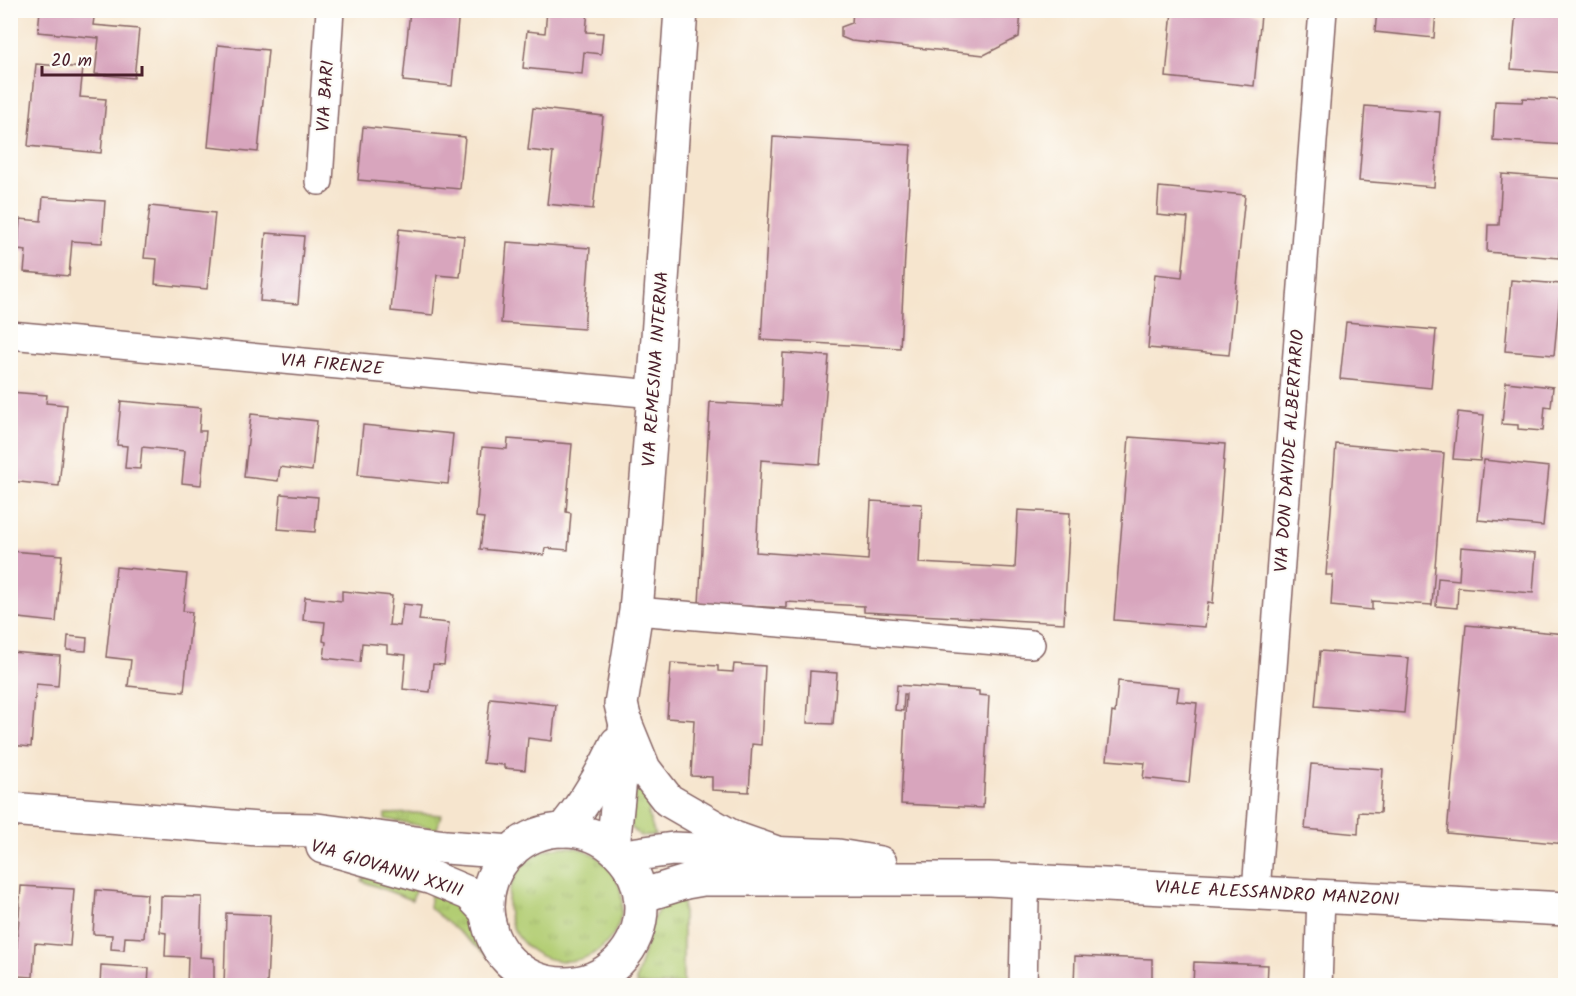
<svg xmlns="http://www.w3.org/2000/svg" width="1576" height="996" font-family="Kalam,sans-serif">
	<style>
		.grass { fill: url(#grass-tufts); stroke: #7e764f; stroke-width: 1.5 }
		.building { fill: #d8a5bd }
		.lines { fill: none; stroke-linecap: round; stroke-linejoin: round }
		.street-casing { stroke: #866464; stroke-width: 30 }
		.secondary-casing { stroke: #866464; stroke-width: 36 }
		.street { stroke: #fff; stroke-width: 27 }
		.secondary { stroke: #fff; stroke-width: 33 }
		.labels { text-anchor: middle; stroke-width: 4.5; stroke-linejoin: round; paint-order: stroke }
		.street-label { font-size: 18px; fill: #4a1f2b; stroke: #fdfcf7 }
	</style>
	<defs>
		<pattern id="grass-tufts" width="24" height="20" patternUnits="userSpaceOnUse" patternTransform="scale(1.5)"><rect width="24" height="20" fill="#b2cd73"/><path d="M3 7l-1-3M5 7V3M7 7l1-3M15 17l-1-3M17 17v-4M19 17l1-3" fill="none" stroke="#9bb064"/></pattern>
	</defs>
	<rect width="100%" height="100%" fill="#fdfcf7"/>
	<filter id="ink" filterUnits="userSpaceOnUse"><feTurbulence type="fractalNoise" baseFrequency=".0167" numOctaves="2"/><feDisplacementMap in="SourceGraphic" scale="12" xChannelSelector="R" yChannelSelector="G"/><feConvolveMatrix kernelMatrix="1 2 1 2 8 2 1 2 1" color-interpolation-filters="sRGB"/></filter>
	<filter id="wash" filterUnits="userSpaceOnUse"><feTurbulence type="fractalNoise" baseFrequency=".008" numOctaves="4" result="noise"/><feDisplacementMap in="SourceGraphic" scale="24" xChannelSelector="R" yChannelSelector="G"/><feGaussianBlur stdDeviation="1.35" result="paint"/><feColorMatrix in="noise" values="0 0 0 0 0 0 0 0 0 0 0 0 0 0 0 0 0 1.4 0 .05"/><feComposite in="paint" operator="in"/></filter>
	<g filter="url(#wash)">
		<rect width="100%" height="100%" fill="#f6e5ce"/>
		<!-- grass -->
		<g class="grass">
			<polygon points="636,778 652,803 648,814 655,835 640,836 631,827"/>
			<polygon points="415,813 441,815 437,829 385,819 385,814"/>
			<circle cx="565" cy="904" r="57"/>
			<polygon points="367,873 416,888 412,900 362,881"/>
			<polygon points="431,894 460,904 478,919 489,957 429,907"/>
			<polygon points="683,895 683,985 637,985 636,980 654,917 664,902"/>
		</g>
		<g id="blocks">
			<!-- building -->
			<g class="building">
				<polygon points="40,10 95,10 93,25 139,29 134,78 95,74 99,38 38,32"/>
				<polygon points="410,10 459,10 452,86 403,81"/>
				<polygon points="547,10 588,10 586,32 603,33 601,54 584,52 582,74 523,68 527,31 545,33"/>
				<polygon points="853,10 1021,10 1019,37 984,55 851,41 841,37 841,27 852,23"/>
				<polygon points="1172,10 1213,10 1261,15 1254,86 1166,77"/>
				<polygon points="1377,10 1436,10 1434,38 1375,32"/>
				<polygon points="1516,10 1566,14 1566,73 1511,69"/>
				<polygon points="218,45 268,50 258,152 208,147"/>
				<polygon points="36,64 83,68 80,97 106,99 101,153 28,146"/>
				<polygon points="1523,98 1566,100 1566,145 1493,140 1495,101 1522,102"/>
				<polygon points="1365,106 1440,112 1434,187 1359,181"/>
				<polygon points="533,108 603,116 593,209 547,204 553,153 528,150"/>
				<polygon points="363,127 465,137 460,189 358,180"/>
				<polygon points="773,137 911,145 900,348 761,340"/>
				<polygon points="1502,174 1565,179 1559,258 1487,252 1488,225 1499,225"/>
				<polygon points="1159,187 1245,195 1229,355 1148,348 1155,274 1182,277 1188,218 1157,215"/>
				<polygon points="43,197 105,201 102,243 72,241 69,276 24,272 26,251 18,250 20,219 41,221"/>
				<polygon points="150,206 215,213 207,289 155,284 157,259 144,258"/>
				<polygon points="399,229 464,236 460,277 437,275 433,315 391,311"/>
				<polygon points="266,233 304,236 298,304 260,301"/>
				<polygon points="507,242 590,248 584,329 501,323"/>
				<polygon points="1511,280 1561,284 1554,355 1505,351"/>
				<polygon points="1346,322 1436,330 1431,388 1340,379"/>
				<polygon points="783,353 829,356 820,464 761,460 756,552 868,560 871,501 922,504 919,563 1015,568 1018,510 1070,513 1064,623 864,612 864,606 786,602 786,608 699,604 710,402 781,406"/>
				<polygon points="1506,382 1553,387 1551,407 1545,406 1543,431 1518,429 1518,425 1502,424"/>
				<polygon points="10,392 47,395 46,403 67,405 59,486 10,481"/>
				<polygon points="121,401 201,408 199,431 206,431 201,485 182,483 185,451 142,447 140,469 125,468 127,446 117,445"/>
				<polygon points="1458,412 1484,415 1480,461 1453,459"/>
				<polygon points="251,414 317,421 312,471 280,467 278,481 244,477"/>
				<polygon points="363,425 453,434 448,484 358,475"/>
				<polygon points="1129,437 1225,444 1213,603 1208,602 1205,627 1114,620"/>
				<polygon points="508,439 572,444 566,512 571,513 568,550 545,548 544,555 480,549 484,518 476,517 482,447 507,449"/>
				<polygon points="1336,444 1444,453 1432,605 1372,601 1372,610 1331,606 1333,575 1326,575"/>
				<polygon points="1484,460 1549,467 1543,526 1478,520"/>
				<polygon points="281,494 318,497 315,532 278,529"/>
				<polygon points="1461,547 1536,553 1533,593 1458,587 1457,608 1436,606 1438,578 1459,580"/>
				<polygon points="10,551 62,555 56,622 10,617"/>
				<polygon points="116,567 187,574 183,611 192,612 184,692 128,686 131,660 106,657"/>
				<polygon points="342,591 392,596 389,625 400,626 403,604 421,606 419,620 449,623 444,665 433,664 430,692 403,689 406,655 387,653 387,645 362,643 360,662 324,658 326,642 323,641 325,622 303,620 305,597 342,601"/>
				<polygon points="1466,625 1566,634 1566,844 1447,833"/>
				<polygon points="68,636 87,638 86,651 67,650"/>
				<polygon points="1320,651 1409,658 1404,713 1315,706"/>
				<polygon points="10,652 60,656 58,686 36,684 31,747 10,745"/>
				<polygon points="671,663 718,666 718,671 733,672 734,664 765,666 761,745 752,744 749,792 712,790 712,777 691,776 694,720 667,718"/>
				<polygon points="810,671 837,673 833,724 807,723"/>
				<polygon points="1118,681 1179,687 1177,701 1197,703 1189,783 1143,778 1145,763 1107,760 1112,712 1115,713"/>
				<polygon points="897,685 979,691 979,695 989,696 983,808 901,804 906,694 904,694 903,711 895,710"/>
				<polygon points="490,698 556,705 552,741 528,738 525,770 504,768 504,765 483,763"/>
				<polygon points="1311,764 1383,769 1380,813 1359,812 1358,834 1305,829"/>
				<polygon points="21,886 74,889 70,946 35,943 33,977 15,976"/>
				<polygon points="96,890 147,894 144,938 125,937 124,950 111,949 112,935 93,934"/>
				<polygon points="161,896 202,897 200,957 214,958 214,986 187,986 188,957 165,956 166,933 160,932"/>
				<polygon points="226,913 270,915 267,986 224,986"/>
				<polygon points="1075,956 1152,959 1152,986 1074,986"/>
				<polygon points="1194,962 1268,965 1267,986 1193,986"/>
				<polygon points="101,965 149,968 148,986 100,986"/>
			</g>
		</g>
	</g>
	<g filter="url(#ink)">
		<use href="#blocks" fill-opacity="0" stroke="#866464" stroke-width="1.5"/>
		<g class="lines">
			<!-- street casing -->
			<g class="street-casing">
				<g id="street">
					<polyline points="319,181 330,10"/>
					<polyline points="10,335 654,394"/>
					<polyline points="636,611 1031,644"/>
					<polyline points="1256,891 1323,10"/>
					<polyline points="1023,986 1025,900 1028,882"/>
					<polyline points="1318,986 1321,895"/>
				</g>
			</g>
			<!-- secondary casing -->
			<g class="secondary-casing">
				<g id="secondary">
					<polyline points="681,10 654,394 636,611 621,704 626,725 644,769 668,800 734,838 774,852"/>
					<polyline points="10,809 258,829 317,830 446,847 511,852"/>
					<circle cx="564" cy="907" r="77"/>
					<path d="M563,830C585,803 602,775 617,743"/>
					<polyline points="323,847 432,878 470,894 486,911 490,927"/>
					<polyline points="613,847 625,730"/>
					<polyline points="623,856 673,849 838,856 880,863"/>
					<polyline points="641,896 686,882 703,879 989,879 1566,909"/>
				</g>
			</g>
			<!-- street -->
			<use href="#street" class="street"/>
			<!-- secondary -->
			<use href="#secondary" class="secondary"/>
		</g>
	</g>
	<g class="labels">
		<!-- street labels -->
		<g class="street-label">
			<text transform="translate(325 96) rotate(-86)" y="6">VIA BARI</text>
			<text transform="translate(332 364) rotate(5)" y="6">VIA FIRENZE</text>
			<text transform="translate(655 369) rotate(-86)" y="6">VIA REMESINA INTERNA</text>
			<text transform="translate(1289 451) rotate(-86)" y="6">VIA DON DAVIDE ALBERTARIO</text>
			<text transform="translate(387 868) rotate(17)" y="6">VIA GIOVANNI XXIII</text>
			<text transform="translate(1277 893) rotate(3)" y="6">VIALE ALESSANDRO MANZONI</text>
		</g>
	</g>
	<!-- margin -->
	<rect width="1576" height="996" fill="none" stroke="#fdfcf7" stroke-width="36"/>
	<!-- scale -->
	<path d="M42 66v9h100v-9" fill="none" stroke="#4a1f2b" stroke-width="3"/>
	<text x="51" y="66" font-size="18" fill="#4a1f2b" stroke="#fdfcf7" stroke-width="4.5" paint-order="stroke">20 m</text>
</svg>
